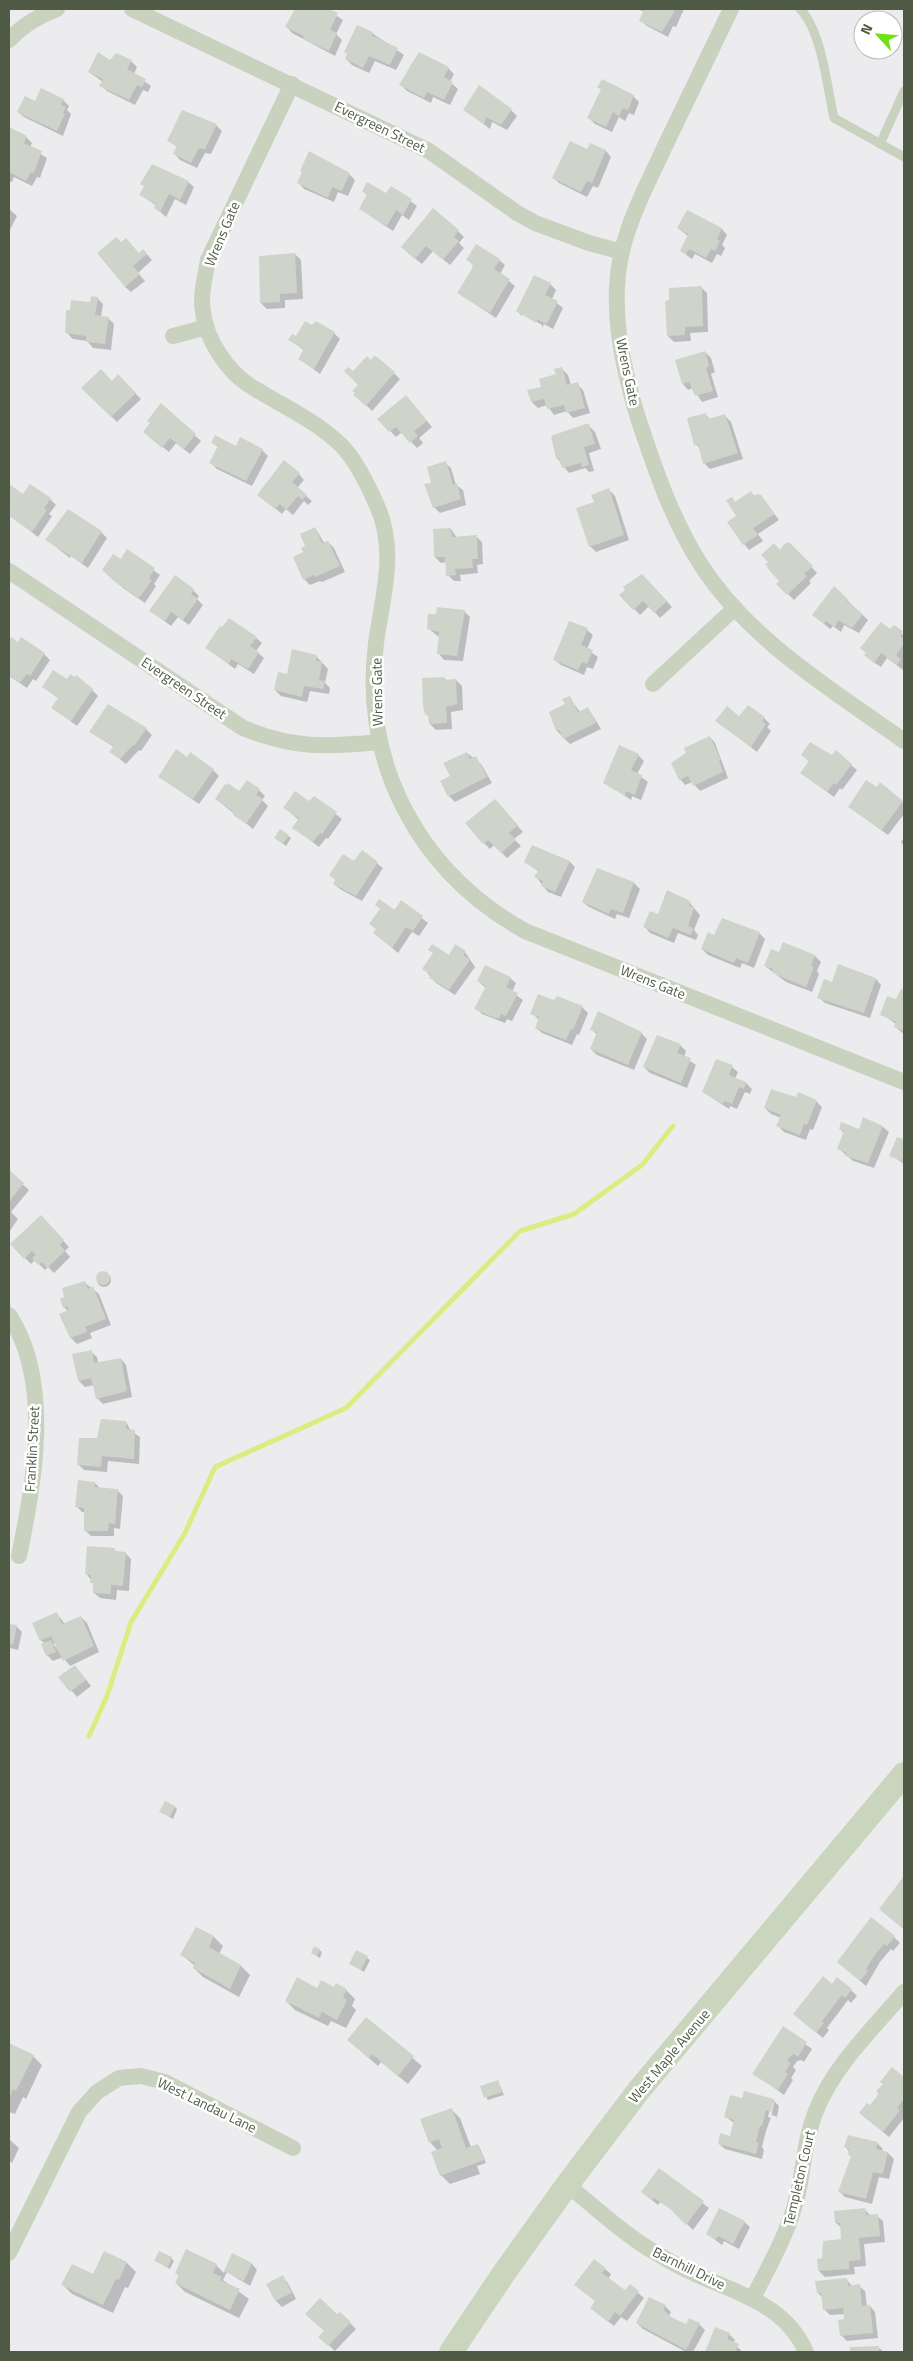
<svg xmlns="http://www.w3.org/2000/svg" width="913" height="2361" font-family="'Titillium Web',sans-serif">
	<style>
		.shadow { fill: #0003; fill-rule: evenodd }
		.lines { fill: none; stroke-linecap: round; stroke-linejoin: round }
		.stream { stroke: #d8ee82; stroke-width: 5 }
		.building { fill: #ced4ca }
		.lane { stroke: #c9d2be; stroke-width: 9 }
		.street { stroke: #c9d2be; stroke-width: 16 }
		.secondary { stroke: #c9d6bd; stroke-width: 24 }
		.labels { text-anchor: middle; stroke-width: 5; stroke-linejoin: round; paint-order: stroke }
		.street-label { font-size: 14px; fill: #4f5a44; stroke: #fff }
	</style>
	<rect width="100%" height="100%" fill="#ececef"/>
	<!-- shadow -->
	<g class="shadow">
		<polygon points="296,9 326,9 343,20 336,34 342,40 335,56 292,33 287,27"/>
		<polygon points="637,9 684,9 676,27 673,26 668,37 647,26 641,21 645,12"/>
		<polygon points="372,33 404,55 396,70 375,61 369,73 352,65 346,59"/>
		<polygon points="131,61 137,67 134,74 151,86 148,92 143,90 135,105 107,91 101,85 103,82 89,72"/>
		<polygon points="412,63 448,68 454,74 450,82 458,89 450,105 433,97 431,103 407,91 401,85"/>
		<polygon points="599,87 633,96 639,102 634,115 629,113 625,121 619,117 612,132 595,124 589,118 602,90"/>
		<polygon points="63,100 69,106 67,110 71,114 63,136 24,117 18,112 35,102"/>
		<polygon points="465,110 511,110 517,116 507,130 492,122 490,129"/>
		<polygon points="216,125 222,131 211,154 205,153 197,168 180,160 175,154 178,148 169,140"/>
		<polygon points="10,129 26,137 32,143 30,147 47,158 40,178 37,177 32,186 14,177 12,182 9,181"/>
		<polygon points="590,145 606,151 611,157 598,188 593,186 587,197 559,183 553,177 588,151"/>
		<polygon points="349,174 355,180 348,196 338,192 334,202 304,189 299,183"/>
		<polygon points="188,182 194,187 186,205 175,199 166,217 156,208 157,206 141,195"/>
		<polygon points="391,187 417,206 409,220 402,215 393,231 360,209 368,196 363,191 386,195"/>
		<polygon points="9,209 17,216 9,232"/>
		<polygon points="687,212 722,229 727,235 722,245 725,248 721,256 717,254 712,263 695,254 692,259 681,251 688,236 678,228"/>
		<polygon points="458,231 464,237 459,243 464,248 450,265 433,251 422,264 408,253"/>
		<polygon points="121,244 139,254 143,250 152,260 138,273 145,281 131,292 125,287"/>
		<polygon points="295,254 301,260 303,299 285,300 285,308 267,309 261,303"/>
		<polygon points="468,260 499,260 505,265 500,274 515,286 496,318 458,293 474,266"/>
		<polygon points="550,284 556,290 552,299 563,308 553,329 544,324 542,328 542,325 522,313 522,316 517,311"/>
		<polygon points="701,287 707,293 708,332 690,333 691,341 674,342 668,336"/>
		<polygon points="97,298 103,304 101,317 108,318 114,324 111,350 93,348 87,341 73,339 67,333"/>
		<polygon points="313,326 334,333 340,339 320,374 300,359 305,351 290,340 297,338"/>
		<polygon points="705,352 711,358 715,372 711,374 718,397 702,402 693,388 688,390 683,384"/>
		<polygon points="371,361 394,373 400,379 372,411 355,394 360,385 353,372"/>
		<polygon points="562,369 568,375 571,385 577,384 583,390 590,413 573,418 567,411 554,415 547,405 538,408 532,402 542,388"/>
		<polygon points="118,376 141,399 117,422 83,388 112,382"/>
		<polygon points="412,403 432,427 419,438 423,443 417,448 402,432 396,437 379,419"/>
		<polygon points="161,405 201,441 190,454 176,443 169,452 150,437 151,423"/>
		<polygon points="705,414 711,420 725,416 731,422 743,459 710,469 705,464 700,449 696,444"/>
		<polygon points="589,426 595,432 601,449 589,453 594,471 589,472 585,468 569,473 557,458"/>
		<polygon points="213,443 262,450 268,456 252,486 217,469 211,463 219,448"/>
		<polygon points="445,463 451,468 456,485 463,490 466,505 440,513 434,507"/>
		<polygon points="299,474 304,480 297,488 312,501 308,505 304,501 293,515 286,509 282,514 259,495"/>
		<polygon points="9,486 23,495 50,499 56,505 49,514 52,516 38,537 9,515 12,512 9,509"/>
		<polygon points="609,490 615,496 629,540 596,552 590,546 596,503"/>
		<polygon points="751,493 766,503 779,520 758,534 763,541 749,550 744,544 732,498 736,503"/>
		<polygon points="315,528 325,544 328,542 334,548 345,572 322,582 320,581 310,585 304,579 305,553"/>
		<polygon points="451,529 457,538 476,536 482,542 483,564 477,565 478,573 460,575 461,581 454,581 448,575 447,562 441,563 435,557"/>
		<polygon points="101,532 107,538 88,568 71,556 70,558 47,540"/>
		<polygon points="789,543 817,573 809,581 811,583 794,600 778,584 781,581 781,552"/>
		<polygon points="127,551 160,575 154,584 156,586 145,603 123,588 104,570 121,560"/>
		<polygon points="648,581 672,607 660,618 649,606 640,615 621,595"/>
		<polygon points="834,588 868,620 859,633 844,625 841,632 833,626 830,629 814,615"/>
		<polygon points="193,590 199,596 197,599 203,605 189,625 178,617 171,626 151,611"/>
		<polygon points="464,611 470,617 463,661 444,660 439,654 440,638 428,628"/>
		<polygon points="587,630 593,635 587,649 598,657 593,669 587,667 584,675 561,665 555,660"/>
		<polygon points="890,630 904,635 903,670 887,658 881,667 872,661"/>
		<polygon points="256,638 262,643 256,651 264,658 254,674 238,664 235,669 207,648"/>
		<polygon points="9,639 44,654 50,660 36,681 33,679 27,688 9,676"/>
		<polygon points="316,656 328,669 325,683 330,688 329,694 310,691 307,702 281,696 275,690 288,675"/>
		<polygon points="444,678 447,681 456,680 462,686 463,710 451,712 452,729 436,730 430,724 430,718 426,714"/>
		<polygon points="67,681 92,690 98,696 77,726 53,708 59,699 44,687"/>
		<polygon points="569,697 580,712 588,708 601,729 570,744 557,731"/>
		<polygon points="740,718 764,718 770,724 767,727 771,731 757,752 717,721"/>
		<polygon points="146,729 152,735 141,751 139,750 126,764 111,752 114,747 90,732"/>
		<polygon points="710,737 715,743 728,778 700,791 692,782 685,785 680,779"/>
		<polygon points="467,753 481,764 492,783 455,802 449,796 451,777"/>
		<polygon points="638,755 644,761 637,774 648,782 641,800 632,796 631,800 605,782"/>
		<polygon points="803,755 833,757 851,765 857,770 842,790 840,788 834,797 801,773 809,762"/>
		<polygon points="213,770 219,776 199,804 160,777"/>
		<polygon points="880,784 904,804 904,814 888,835 849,807 877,789"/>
		<polygon points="259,790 265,796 262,800 268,806 253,829 216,799"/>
		<polygon points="314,798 342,819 328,839 326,838 319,847 294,828 299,820 285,808 310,803"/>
		<polygon points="501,807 523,832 514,839 521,846 507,858 494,845 490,849 484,843"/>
		<polygon points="281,831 291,838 286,846 278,840"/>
		<polygon points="904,838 904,846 901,842"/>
		<polygon points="362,852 383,868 362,901 340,889 334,884"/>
		<polygon points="526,861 570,862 575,867 561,897 548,892 536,877 539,872"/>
		<polygon points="597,870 634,883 640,889 629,918 617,914 615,919 589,907 583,902"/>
		<polygon points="688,901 700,915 694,930 698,935 696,940 678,933 674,943 650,933 645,927 659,916"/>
		<polygon points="401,902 428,923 419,936 412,932 398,953 375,933"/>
		<polygon points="759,933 765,939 754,968 742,963 740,968 708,955 702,949 715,937"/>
		<polygon points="784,943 815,956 821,962 817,971 819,974 812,992 786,982 765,966 780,954"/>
		<polygon points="465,952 475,967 455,995 436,983 424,969 449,957"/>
		<polygon points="510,978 516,983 512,992 523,1000 512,1021 507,1019 505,1023 482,1014 476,1008 486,988 478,981"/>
		<polygon points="876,979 881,985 870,1018 825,1003 819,997 833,983"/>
		<polygon points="901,990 904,992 904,1034 895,1027 896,1024 882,1014 897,1001"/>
		<polygon points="554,1002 582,1007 588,1013 579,1035 577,1034 572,1045 542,1033 536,1028 539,1020 532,1013"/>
		<polygon points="592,1029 641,1033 647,1039 634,1070 597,1055 591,1049 597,1035"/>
		<polygon points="680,1045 686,1051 684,1057 696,1065 687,1088 650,1073 644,1067"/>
		<polygon points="732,1067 738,1072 735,1079 746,1083 752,1089 750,1094 745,1092 737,1109 730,1106 729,1109 703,1092"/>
		<polygon points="797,1098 816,1101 822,1107 813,1130 810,1129 806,1140 784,1132 778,1126 781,1118 771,1114 765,1108"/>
		<polygon points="883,1127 889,1132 874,1168 853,1161 838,1148 844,1133 840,1129 860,1131"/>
		<polygon points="898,1138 904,1141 904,1164 891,1155"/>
		<polygon points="9,1172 29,1190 11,1212 18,1219 9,1232"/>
		<polygon points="47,1223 69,1247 65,1251 70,1257 54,1273 48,1267 45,1270 35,1260 31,1264 12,1245"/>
		<circle cx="104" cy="1280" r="7"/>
		<polygon points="84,1282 99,1294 111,1325 90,1333 92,1338 77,1344 71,1338 61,1315 69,1312 64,1307"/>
		<polygon points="91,1352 97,1357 98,1363 121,1359 126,1365 132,1397 103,1404 97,1398 94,1385 85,1387 79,1381"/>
		<polygon points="126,1422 131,1431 140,1437 139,1464 108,1461 107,1472 84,1470 78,1464"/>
		<polygon points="95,1483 101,1489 117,1490 123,1496 120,1529 114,1528 114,1536 91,1536 85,1530 86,1513 82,1512 76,1506"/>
		<polygon points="114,1550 117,1552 125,1553 131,1559 129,1591 117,1590 116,1600 100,1598 94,1593 95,1586 86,1573"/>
		<path d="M57,1614L65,1624L81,1617L87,1623L99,1652L70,1666L63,1657L53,1661L47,1655L45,1644L41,1640ZM56,1643L59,1651L53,1644Z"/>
		<polygon points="9,1625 16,1626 22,1632 18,1650 10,1648 9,1653"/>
		<polygon points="80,1672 91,1686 77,1697 60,1677"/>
		<polygon points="175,1807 177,1809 173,1819 161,1812"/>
		<polygon points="904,1879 904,1929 880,1909"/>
		<polygon points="214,1937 223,1946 219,1954 241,1966 250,1975 239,1997 203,1977 194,1968 195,1966 182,1955"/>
		<polygon points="894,1937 900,1943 893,1951 891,1949 880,1962 866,1986 838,1962"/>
		<polygon points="315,1947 322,1952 320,1958 312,1953"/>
		<polygon points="357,1951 370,1960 364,1972 350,1963"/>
		<polygon points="832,1986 851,1990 857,1996 851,2003 848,2000 827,2028 829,2030 823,2038 801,2020"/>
		<polygon points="335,1988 346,1990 355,1999 352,2006 356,2010 346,2028 331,2021 328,2026 295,2010 286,2001 318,1990"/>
		<polygon points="366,2018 422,2066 408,2084 381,2062 378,2066 348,2040"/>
		<polygon points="783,2028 812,2049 804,2062 801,2060 797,2061 793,2067 796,2070 791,2078 793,2080 784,2095 754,2073"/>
		<polygon points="9,2045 33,2056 42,2065 26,2099 23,2097 15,2114 9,2112"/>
		<polygon points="892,2068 904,2078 904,2118 889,2137 866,2118"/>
		<polygon points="498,2081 504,2095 488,2100 486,2097"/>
		<path d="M743,2100H773L779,2106L777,2117L772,2115L766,2131L762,2147L764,2150L762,2159L725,2149L719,2144L731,2137L734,2123L726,2117ZM772,2102H774L771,2118L768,2117Z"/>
		<polygon points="451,2109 460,2118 471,2147 478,2145 480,2148 486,2163 477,2166 480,2174 450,2184 441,2175 438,2151 430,2142"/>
		<polygon points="9,2139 19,2148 12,2163 9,2161"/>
		<polygon points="877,2143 883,2149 882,2152 888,2153 894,2159 889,2179 879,2177 872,2204 845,2197 839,2191 852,2157 846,2147"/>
		<polygon points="659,2170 709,2208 693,2230 674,2211 660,2202 658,2205 642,2192"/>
		<polygon points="865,2210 871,2216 877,2216 883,2221 885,2242 864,2244 866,2266 854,2267 855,2274 825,2277 819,2271 823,2259 843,2240 842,2228 836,2223"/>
		<polygon points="744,2222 750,2227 739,2249 724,2241 722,2245 707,2234"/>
		<polygon points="187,2251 216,2265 224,2273 233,2255 252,2264 257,2270 250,2286 227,2272 223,2280 249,2299 239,2318 185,2292 176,2283 179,2276 176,2273"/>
		<polygon points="104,2252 127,2263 136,2272 128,2288 125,2287 113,2313 72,2294 63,2285 93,2275"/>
		<polygon points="171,2258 174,2261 170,2269 156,2261"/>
		<polygon points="605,2269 611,2274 608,2279 625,2292 630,2286 644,2298 627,2321 621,2317 614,2326 591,2308 596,2302 576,2285"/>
		<polygon points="282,2277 288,2283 296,2299 282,2307 276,2301 268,2284"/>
		<polygon points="846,2279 852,2286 859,2286 865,2291 867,2307 870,2306 875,2312 878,2338 847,2341 841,2335 846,2320 845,2314 830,2315 824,2309 823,2298 818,2293"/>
		<polygon points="665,2306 671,2312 669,2316 687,2326 699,2324 705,2330 693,2352 686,2352 643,2329 637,2323"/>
		<polygon points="340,2313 356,2329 335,2351 320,2337"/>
		<polygon points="716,2329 729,2334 735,2340 733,2343 743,2352 706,2352"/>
		<polygon points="851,2348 879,2348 884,2352 851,2352"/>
	</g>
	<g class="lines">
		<!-- stream -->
		<polyline class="stream" points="89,1736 107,1696 131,1622 185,1533 215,1467 346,1408 520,1231 574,1214 642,1165 673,1126"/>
	</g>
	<!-- building -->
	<g class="building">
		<polygon points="295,9 328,9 338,13 330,30 337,33 329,51 303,39 304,36 285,27"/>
		<polygon points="641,9 676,9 662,32 639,21 644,10"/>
		<polygon points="357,25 373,32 371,35 398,48 390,65 369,56 363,68 345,59 347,54 344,52"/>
		<polygon points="98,52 110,60 116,53 132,60 127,69 146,79 142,87 137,85 129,100 99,86 103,79 88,72"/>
		<polygon points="419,52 449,67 444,77 453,82 444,100 427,92 424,98 399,85"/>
		<polygon points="602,79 634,95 628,110 623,108 619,116 613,112 606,127 587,118 601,89 597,88"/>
		<polygon points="479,85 512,109 501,125 486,117 484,124 463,110"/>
		<polygon points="41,88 64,99 61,105 66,107 63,113 65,114 57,131 17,112 25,96 35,101"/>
		<polygon points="182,110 217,124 205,149 199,148 191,163 173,154 177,146 167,141"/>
		<polygon points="9,127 27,136 24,143 42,151 34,173 31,172 26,181 9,172"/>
		<polygon points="570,141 587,149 590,143 606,150 592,183 587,181 581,192 552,178"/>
		<polygon points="309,151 350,173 342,191 332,187 328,198 297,183 302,172 300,171"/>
		<polygon points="152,164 189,181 180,200 169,194 160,212 154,208 156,204 139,195 144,186 140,184"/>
		<polygon points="367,182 386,193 391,186 412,199 403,215 396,210 387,226 359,209 367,194 362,191"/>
		<polygon points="433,208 459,230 454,237 459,241 443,260 426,246 415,259 401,247"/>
		<polygon points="687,210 722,228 717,239 720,241 715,251 711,249 706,258 689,249 686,254 680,251 688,234 677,228"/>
		<polygon points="116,237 121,242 126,238 139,253 143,249 147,254 133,266 140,274 125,287 97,253"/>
		<polygon points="476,244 500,259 494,269 510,279 490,313 457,293 472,269 473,264 466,260"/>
		<polygon points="295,253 297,293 280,294 280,302 260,303 259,256"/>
		<polygon points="534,275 551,283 545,295 558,301 547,324 538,320 536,323 516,311"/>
		<polygon points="702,286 703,326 685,327 685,335 667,336 665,301 669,300 669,288"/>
		<polygon points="91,296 98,297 95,315 109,317 105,344 86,342 86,336 65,333 66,310 70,310 71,300 90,302"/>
		<polygon points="305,321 312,325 316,321 335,332 314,369 298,359 304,349 288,340 292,334 296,336"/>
		<polygon points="705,351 709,366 706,368 713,391 695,396 689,382 682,384 675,360"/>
		<polygon points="367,356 371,360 374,356 377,357 395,372 366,406 353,395 355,393 352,391 358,385 344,371 348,367 353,371"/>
		<polygon points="562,367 567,385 578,382 585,408 566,413 564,405 547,409 544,399 531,402 527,390 541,387 539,379 556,374 554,369"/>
		<polygon points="101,369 112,381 118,374 136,393 111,417 81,388"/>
		<polygon points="406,395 427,421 414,431 418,436 410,443 396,427 389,432 377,419"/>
		<polygon points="161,403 196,434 184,449 170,438 162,448 143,432 150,423 147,421"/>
		<polygon points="706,413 708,419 725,414 738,453 703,464 698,444 694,445 687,418"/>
		<polygon points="585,424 589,424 595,444 584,447 589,465 582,467 581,463 562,468 559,458 556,459 551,436"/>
		<polygon points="215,435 236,446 240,437 263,449 246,481 209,463 218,446 211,443"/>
		<polygon points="284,460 300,473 292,482 307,495 302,500 298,496 286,510 280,504 275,509 257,495"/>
		<polygon points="446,461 453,485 457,483 461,499 433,508 424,484 431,483 427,467"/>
		<polygon points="9,484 23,494 30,484 51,498 44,508 47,510 32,532 9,516 11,511 9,510"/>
		<polygon points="609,488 624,535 589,547 576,508 594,502 591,495"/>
		<polygon points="751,491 754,496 758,494 761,495 775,514 753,528 758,535 743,545 727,522 736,516 726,500 732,497 735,502"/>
		<polygon points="68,509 102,531 82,563 45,540"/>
		<polygon points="315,527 322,543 328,541 340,566 315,577 314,575 303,580 293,557 303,552 301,548 305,546 300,534"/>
		<polygon points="451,528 452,537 477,535 478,559 472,559 473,568 455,569 456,575 446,576 445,557 434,557 433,529"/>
		<polygon points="789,542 813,566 804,574 807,576 787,595 776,584 779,581 770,571 765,564 768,562 761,555 774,543 780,550 784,544"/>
		<polygon points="127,549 155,568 149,578 152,580 139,598 115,582 102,570 113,554 121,559"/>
		<polygon points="642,574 667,601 654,613 643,601 633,610 619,595 625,590 623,587"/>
		<polygon points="175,575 194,589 191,594 198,599 183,620 171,612 165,621 149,611"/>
		<polygon points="834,586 848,599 846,601 863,614 852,628 838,620 835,627 826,621 824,624 812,615"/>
		<polygon points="437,607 465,610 457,656 437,654 439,632 427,629 428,614 436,614"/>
		<polygon points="229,618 257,637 250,646 259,652 248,669 231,659 229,664 205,648 220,626 222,627"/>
		<polygon points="569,621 588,628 581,645 593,650 587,664 582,662 578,670 553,660"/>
		<polygon points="881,622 890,629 894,625 903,631 900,636 904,639 904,644 896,655 901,659 897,665 881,653 874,663 864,655 866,653 860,648"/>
		<polygon points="11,637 18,642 21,637 45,653 30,676 27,674 20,683 9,676 9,640"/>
		<polygon points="292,649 317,655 316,661 322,662 319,680 325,681 323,689 304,686 302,697 274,690 278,672 287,674"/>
		<polygon points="53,670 67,679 70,674 75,677 76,675 93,689 71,721 51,708 58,698 42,687"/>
		<polygon points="444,677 444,680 456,679 457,704 446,707 447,723 429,724 428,715 425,715 423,706 422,678"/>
		<polygon points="570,696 578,712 588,707 596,723 563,739 559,730 556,731 549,712 565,704 562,699"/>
		<polygon points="108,704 147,728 134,746 133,745 120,759 109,752 114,746 89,732"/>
		<polygon points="748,705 765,717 762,721 766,724 751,747 715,721 727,706 739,716"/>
		<polygon points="710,736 721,760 719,761 723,772 693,786 688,776 679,780 671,763 686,753 684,748"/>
		<polygon points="810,742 832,755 836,750 852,764 836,785 834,783 827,792 800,773 809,761 801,755"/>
		<polygon points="619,745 639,754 631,770 642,775 635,795 626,791 625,796 603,783"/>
		<polygon points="176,749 187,757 190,752 214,769 193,799 158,777"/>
		<polygon points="467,752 470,759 476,756 487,777 448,797 440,781 450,776 443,763"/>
		<polygon points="247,780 260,789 256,795 263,799 246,824 233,815 234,812 215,799 225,784 227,785 228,783 239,791"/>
		<polygon points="866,780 877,787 880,782 903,801 882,830 848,807"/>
		<polygon points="295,791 309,801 314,796 337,812 322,834 320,833 313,842 292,828 299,818 283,808"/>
		<polygon points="495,799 518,825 509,833 516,840 501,853 488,840 483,844 465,823"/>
		<polygon points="280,829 289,835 283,844 274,838"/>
		<polygon points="532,845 570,861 555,892 541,886 543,881 534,877 538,871 524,862"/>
		<polygon points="362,850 378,862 356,896 333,884 335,880 329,875 343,854 354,861"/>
		<polygon points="597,868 634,882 623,913 611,909 609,914 582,902"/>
		<polygon points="667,890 688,900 691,902 689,906 694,908 688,926 693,928 691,935 673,928 668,938 643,927 650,911 658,914"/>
		<polygon points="379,899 395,910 401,900 423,916 413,931 406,927 392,948 373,933 376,929 369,924 380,909 375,905"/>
		<polygon points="722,918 760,932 748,963 736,958 734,963 701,949 708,932 714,935"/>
		<polygon points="783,942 815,955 811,966 814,967 806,987 779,976 772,972 773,969 764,966 771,949 779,952"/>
		<polygon points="432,944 449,955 455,944 466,951 463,955 470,960 449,990 429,978 431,975 422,969 433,953 428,950"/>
		<polygon points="838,964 876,978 864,1013 817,998 824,979 832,982"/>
		<polygon points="485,965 511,977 506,987 518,993 506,1016 501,1014 499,1018 495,1018 474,1009 486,986 477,981"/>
		<polygon points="901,989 904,990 904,1031 894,1027 896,1022 880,1015 887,996 896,999"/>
		<polygon points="538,994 554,1000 557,996 583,1006 573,1030 571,1029 566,1040 535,1028 539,1017 530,1014"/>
		<polygon points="598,1011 642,1032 628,1065 590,1049 597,1032 590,1030"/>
		<polygon points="657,1035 681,1044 677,1053 691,1058 681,1083 643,1067"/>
		<polygon points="716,1059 733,1065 729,1075 746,1082 744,1089 739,1087 732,1104 724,1101 723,1104 702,1092"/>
		<polygon points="771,1089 796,1097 798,1092 817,1100 807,1125 804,1124 800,1135 776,1126 781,1115 764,1108"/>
		<polygon points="863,1117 883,1126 868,1163 845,1156 847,1153 837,1149 844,1131 839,1129 841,1122 859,1129"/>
		<polygon points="897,1137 904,1139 904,1162 889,1156"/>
		<polygon points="9,1170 24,1183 9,1202"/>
		<polygon points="41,1215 64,1240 60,1245 65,1251 47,1268 42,1262 38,1265 32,1258 36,1255 32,1251 24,1259 10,1244"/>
		<circle cx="103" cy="1278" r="7"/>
		<polygon points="85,1281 88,1289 93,1286 106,1319 85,1327 87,1332 70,1338 59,1314 69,1310 67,1306 63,1308 60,1299 64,1297 62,1288"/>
		<polygon points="92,1350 94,1363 121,1358 127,1391 96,1399 91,1378 78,1381 72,1354"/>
		<polygon points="101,1419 126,1421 126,1429 135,1430 134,1459 102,1456 101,1467 77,1465 79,1438 97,1438"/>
		<polygon points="78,1480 95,1482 95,1487 118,1489 115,1524 109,1523 108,1531 84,1531 84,1508 75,1507"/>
		<polygon points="87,1546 115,1548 115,1551 126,1552 123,1586 111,1585 111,1594 93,1593 93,1583 90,1583 91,1575 85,1574"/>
		<polygon points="57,1612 62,1624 81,1616 94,1646 63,1661 51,1636 40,1641 32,1623"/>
		<polygon points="9,1624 17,1625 13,1645 9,1644"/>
		<polygon points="51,1640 56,1652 46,1656 41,1644"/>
		<polygon points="75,1665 86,1680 70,1692 58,1677"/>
		<polygon points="165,1801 175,1806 170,1817 159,1812"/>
		<polygon points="904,1876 904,1925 902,1928 879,1909"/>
		<polygon points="871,1917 895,1936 887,1946 884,1944 874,1956 866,1969 868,1971 860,1981 837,1962"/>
		<polygon points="196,1927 214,1936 209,1947 241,1965 230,1989 193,1968 195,1963 180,1955"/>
		<polygon points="314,1946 320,1949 317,1956 311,1953"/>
		<polygon points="356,1950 368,1956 361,1970 349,1964"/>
		<polygon points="823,1976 832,1984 837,1977 852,1989 845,1998 842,1995 822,2021 824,2023 816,2033 793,2014"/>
		<polygon points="297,1977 317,1988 321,1980 334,1987 336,1983 347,1989 343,1997 347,2000 337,2020 322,2012 319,2018 285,2001"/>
		<polygon points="366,2017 414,2056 398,2076 372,2054 369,2058 347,2040"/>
		<polygon points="783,2026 807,2042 798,2057 794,2054 791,2056 787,2061 791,2063 785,2072 788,2074 778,2090 752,2074"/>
		<polygon points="9,2043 34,2055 16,2091 13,2089 9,2099"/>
		<polygon points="892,2067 904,2077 904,2099 897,2108 900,2110 883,2132 859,2113 867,2103 870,2105 879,2094 876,2091 883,2084 880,2082"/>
		<polygon points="498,2080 502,2092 484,2098 480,2086"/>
		<polygon points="744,2091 774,2099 771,2112 766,2110 762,2126 760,2126 756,2142 759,2143 756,2154 718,2144 720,2133 730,2136 734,2120 724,2117 730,2095 742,2098"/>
		<polygon points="452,2108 466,2148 478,2144 484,2160 440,2176 431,2152 442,2148 439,2139 429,2143 420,2119"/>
		<polygon points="848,2135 878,2142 876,2149 888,2152 883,2174 873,2172 866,2199 838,2192 851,2156 848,2155 849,2149 844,2147"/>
		<polygon points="659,2168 704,2201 686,2225 667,2206 654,2198 652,2200 641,2192"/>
		<polygon points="719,2208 745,2221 733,2244 718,2236 716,2240 706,2234"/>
		<polygon points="865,2208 866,2215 878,2214 880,2236 859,2238 861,2260 849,2261 849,2269 818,2271 817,2259 822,2258 823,2241 841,2239 840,2223 835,2223 834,2211"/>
		<polygon points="186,2249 217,2264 213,2273 222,2277 220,2280 240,2289 230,2310 175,2283 179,2275 175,2273"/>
		<polygon points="104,2251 127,2262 119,2280 116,2279 103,2305 61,2285 72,2264 93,2274"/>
		<polygon points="159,2251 172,2257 168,2267 154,2261"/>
		<polygon points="232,2253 252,2263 244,2281 224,2271"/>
		<polygon points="594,2259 606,2268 602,2273 625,2290 630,2284 639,2291 620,2316 615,2312 608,2322 590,2308 595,2301 574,2285"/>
		<polygon points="283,2275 292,2293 275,2301 266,2284"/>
		<polygon points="847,2278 848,2286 860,2284 862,2306 870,2305 873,2333 840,2336 838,2320 844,2319 843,2308 823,2310 821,2293 817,2293 815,2281"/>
		<polygon points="649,2297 666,2305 663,2309 671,2317 686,2324 689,2318 700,2323 686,2350 636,2323"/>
		<polygon points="320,2298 337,2314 340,2312 351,2322 328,2346 318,2337 324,2331 305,2314"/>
		<polygon points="715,2327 730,2333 727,2339 739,2344 735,2352 705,2352"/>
		<polygon points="879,2346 879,2352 850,2352 850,2347"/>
	</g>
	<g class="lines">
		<!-- lane -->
		<g class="lane">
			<path d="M800,9C822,31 827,87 834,118L904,157"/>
			<polyline points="880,144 904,91"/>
		</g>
		<!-- street -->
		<g class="street">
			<polyline points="132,9 429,151 517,213 535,223 589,243 622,252"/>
			<path d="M731,9C709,55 687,100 665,146C649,181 631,214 622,251C609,306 622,365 638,418C655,469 672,520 701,565C750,641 833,690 904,741"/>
			<path d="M9,40C23,25 38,16 57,9"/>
			<path d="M292,84L208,260C205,277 200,295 203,312C206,339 227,371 249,385C280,405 314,419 341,445C357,461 369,487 378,508C397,552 382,599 376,643C361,764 419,872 525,931L904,1082"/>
			<polyline points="173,336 207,327"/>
			<path d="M9,571L243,728C294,749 326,747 379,742"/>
			<polyline points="653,684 735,608"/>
			<path d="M9,1315C53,1382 34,1483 19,1556"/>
			<path d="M567,2185C593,2205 623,2234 651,2250C664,2258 677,2266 691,2272C735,2293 785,2303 806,2352"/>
			<polyline points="9,2253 79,2112 97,2092 119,2078 141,2076 165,2082 293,2148"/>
			<path d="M753,2298C770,2264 790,2230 798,2193C804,2165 805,2138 816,2111C834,2065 873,2029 904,1992"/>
		</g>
		<!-- secondary -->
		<polyline class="secondary" points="451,2352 504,2273 567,2185 639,2090 904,1774"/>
	</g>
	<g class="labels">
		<!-- street labels -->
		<g class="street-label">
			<text transform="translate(380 127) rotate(26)" y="5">Evergreen Street</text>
			<text transform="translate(222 234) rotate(-67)" y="5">Wrens Gate</text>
			<text transform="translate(628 372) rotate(78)" y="5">Wrens Gate</text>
			<text transform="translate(184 688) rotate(34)" y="5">Evergreen Street</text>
			<text transform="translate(377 692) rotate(-91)" y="5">Wrens Gate</text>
			<text transform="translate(653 982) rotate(22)" y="5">Wrens Gate</text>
			<text transform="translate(32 1449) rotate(-87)" y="5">Franklin Street</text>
			<text transform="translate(669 2056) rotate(-50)" y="5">West Maple Avenue</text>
			<text transform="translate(207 2105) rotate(26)" y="5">West Landau Lane</text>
			<text transform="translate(799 2178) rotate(-77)" y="5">Templeton Court</text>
			<text transform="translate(689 2268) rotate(26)" y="5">Barnhill Drive</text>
		</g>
	</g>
	<!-- border -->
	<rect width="913" height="2361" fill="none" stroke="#4f5a44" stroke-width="20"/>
	<!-- north arrow -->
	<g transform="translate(878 35) rotate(296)"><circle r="24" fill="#ffffff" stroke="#b9bdb4"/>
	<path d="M0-4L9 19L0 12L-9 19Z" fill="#6ee312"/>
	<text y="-8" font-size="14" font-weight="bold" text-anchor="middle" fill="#4f5a44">N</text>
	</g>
</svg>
